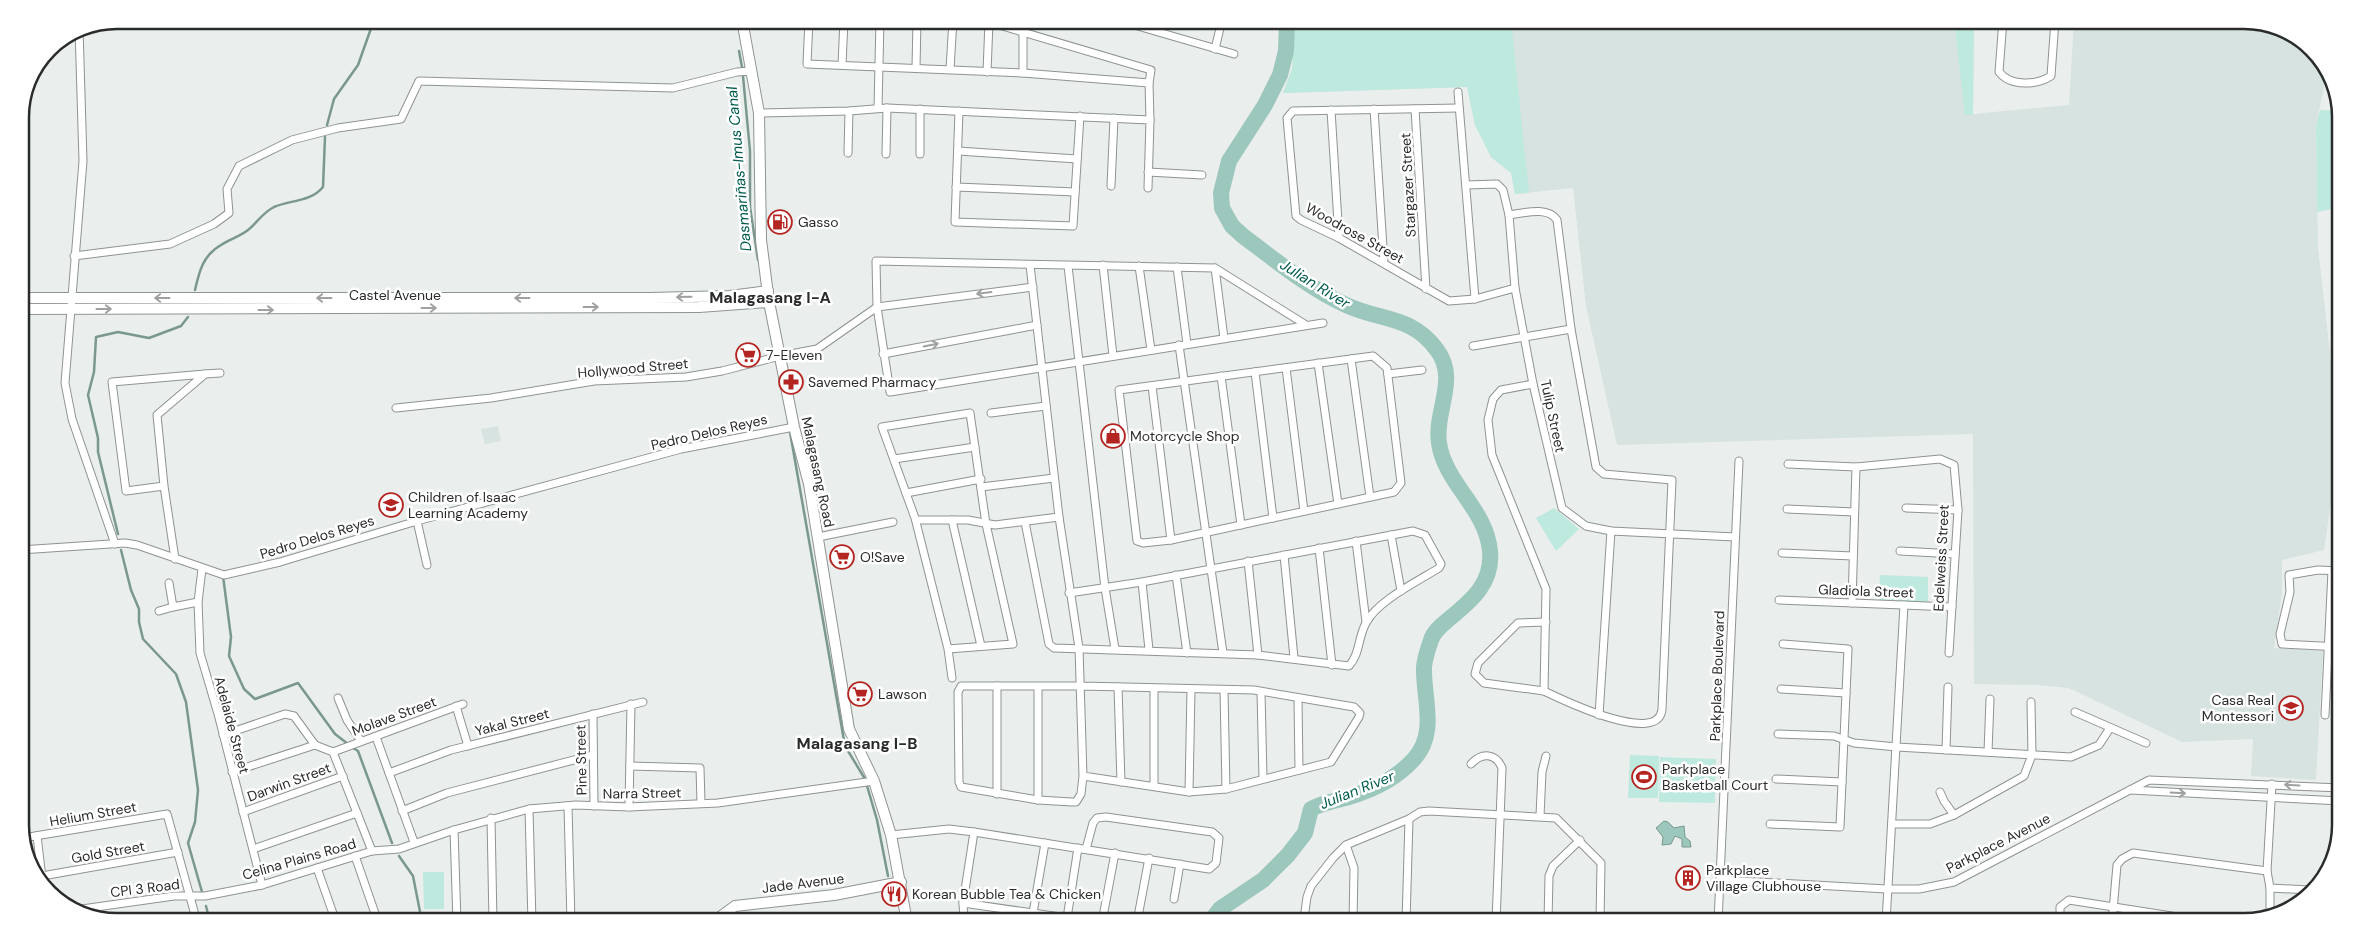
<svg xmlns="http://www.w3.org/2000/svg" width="2361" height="942" font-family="'DM Sans',sans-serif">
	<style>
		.built { fill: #d6e3e0 }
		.green { fill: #bee9de }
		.water { fill: #9cc7bc; stroke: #7a9890 }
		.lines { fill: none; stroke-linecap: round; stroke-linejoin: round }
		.stream { stroke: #7a9890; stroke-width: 2.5 }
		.river { stroke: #9cc7bc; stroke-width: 16 }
		.street-casing { stroke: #8f9392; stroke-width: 9 }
		.secondary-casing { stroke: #8f9392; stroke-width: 12 }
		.street { stroke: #fff; stroke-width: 7 }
		.secondary { stroke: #fff; stroke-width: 10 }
		.oneway { stroke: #9fa0a0 }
		.labels { text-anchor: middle; stroke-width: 5; stroke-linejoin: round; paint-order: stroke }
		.street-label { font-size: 14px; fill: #2a2c2b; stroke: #fff }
		.poi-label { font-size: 14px; fill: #2a2c2b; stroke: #fff; text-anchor: start }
		.water-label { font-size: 15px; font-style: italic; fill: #005b4d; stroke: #fff }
		.quarter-label { font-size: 16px; font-weight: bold; fill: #2a2c2b; stroke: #fff }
		.rim { fill: none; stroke: #2a2c2b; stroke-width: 2.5 }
	</style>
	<rect width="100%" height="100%" fill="#eaeeed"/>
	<!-- built -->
	<g class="built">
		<polygon points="1295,20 1974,20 1973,114 2069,105 2074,20 2244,20 2281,27 2321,58 2327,73 2316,125 2318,247 2340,442 2324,550 2282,560 2282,593 2274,648 2323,651 2316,780 2251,776 2253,739 2182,742 2069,688 2037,685 1974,684 1973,434 1617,445 1586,306 1573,188 1515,194 1511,173 1491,157 1475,125 1467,87 1283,93 1292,69"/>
		<polygon points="498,426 501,441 485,444 481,429"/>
	</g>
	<!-- green -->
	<g class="green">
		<polygon points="1295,20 1511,20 1529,193 1515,194 1511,173 1491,157 1475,125 1467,87 1283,93 1292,69"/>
		<polygon points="1954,20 1974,20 1973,115 1965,115"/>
		<polygon points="2320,110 2341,111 2341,207 2317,212 2316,125"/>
		<polygon points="1554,508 1579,529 1556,551 1536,518"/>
		<polygon points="1880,575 1928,577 1928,602 1879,600"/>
		<polygon points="1630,755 1659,756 1658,798 1628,798"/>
		<polygon points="1660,757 1716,759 1715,803 1659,802"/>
		<polygon points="423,872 444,872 444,909 424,909"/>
	</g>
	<!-- water -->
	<polygon class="water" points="1664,821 1668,822 1674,828 1684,826 1685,837 1690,841 1691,847 1682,847 1682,839 1675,836 1671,844 1662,845 1663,837 1656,828"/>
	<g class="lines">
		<!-- stream -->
		<g class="stream">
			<polyline points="739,51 742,67"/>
			<polyline points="743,76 750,151 750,207 758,260"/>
			<polyline points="327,125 334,99 358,65 374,20"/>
			<path d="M195,290C199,272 203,255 221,245C230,239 239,237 248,230C257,223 262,213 274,207C290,200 311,202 323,187L325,137"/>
			<polyline points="790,432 845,746 865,779 877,820 888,876"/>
			<polyline points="118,534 98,452 98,438 88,395 94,372 96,337 118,332 149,338 181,326 188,317"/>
			<polyline points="121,550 131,590 139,609 139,622 143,639 176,674 186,702 198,790 195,822 188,843 202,892"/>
			<polyline points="223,576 231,637 229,656 244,689 255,699 298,683 335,734 348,744"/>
			<polyline points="353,748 358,751 392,843"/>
			<polyline points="399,856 413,876 422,922"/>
			<polyline points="206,906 210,922"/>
		</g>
		<!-- river -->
		<path class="river" d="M1210,922L1220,909L1263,880L1288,855L1305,833L1311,809C1324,802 1335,801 1349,797C1373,790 1397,778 1414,759C1438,733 1423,698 1424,667C1425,657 1428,649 1431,640C1434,631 1442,625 1449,619C1472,600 1493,583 1490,551C1486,508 1445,484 1439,443C1434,412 1459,379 1437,350C1412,315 1380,321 1346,305C1310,289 1274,259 1243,236L1232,226L1222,208L1221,193L1229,161L1265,105L1280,75L1286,51L1287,20"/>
		<!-- street casing -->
		<g class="street-casing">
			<g id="street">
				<polyline points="681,20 705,20"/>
				<polyline points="809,20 807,64 1023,73 1149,83 1151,70 982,20"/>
				<polyline points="1117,20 1234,54"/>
				<path d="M2003,20L1999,72C2011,87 2037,85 2051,76L2055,20"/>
				<polyline points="79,28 83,161 65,383 72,419 115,544"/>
				<polyline points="1023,32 1023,73"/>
				<polyline points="1215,49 1222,20"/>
				<polyline points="842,65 844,20"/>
				<polyline points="916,68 917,20"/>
				<polyline points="950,69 953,20"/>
				<polyline points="987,72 989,22"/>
				<polyline points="1149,83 1150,120"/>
				<polyline points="1458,92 1475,299"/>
				<polyline points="878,108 880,20"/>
				<polyline points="1459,108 1293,111 1287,118 1296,216 1301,220 1339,238 1449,301 1475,299 1515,288"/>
				<polyline points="1374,109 1384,263"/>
				<polyline points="1415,109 1426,289"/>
				<polyline points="1331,110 1339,238"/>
				<polyline points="959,111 955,222 1073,226 1080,116"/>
				<polyline points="759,113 849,111 887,108 1150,120 1148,188"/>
				<polyline points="958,151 1077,159"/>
				<polyline points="848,153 849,111"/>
				<polyline points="886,154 887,108"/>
				<polyline points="920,154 920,109"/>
				<polyline points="1148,172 1202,175"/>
				<polyline points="1466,185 1497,184 1503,190 1509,215 1515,288 1533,384 1562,508 1586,526 1611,531 1735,537"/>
				<polyline points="1111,186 1114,118"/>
				<polyline points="956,187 1075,192"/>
				<path d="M1509,215C1524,213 1548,206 1557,220L1571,329L1596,467L1604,474L1672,480L1662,709C1659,747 1561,699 1544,691L1546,589L1492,455L1488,420L1493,399L1501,390L1533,384"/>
				<polyline points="74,256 170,244 214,224 229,213 227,189 239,166 292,140 338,128 401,119 419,81 673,88 737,72 751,71"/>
				<polyline points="1030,265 1059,517 1079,648 1083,776 1081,794 1076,802 1072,802 1038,800 961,787 959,782 958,692 961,686 1081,686 1254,690 1354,707 1360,713 1359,717 1331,762 1226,789 1189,792 1083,776"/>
				<polyline points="1103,265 1113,356"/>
				<polyline points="1068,266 1105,588 1115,649"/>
				<polyline points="1139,266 1151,350"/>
				<polyline points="1177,267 1187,344"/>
				<polyline points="1215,268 1224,338"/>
				<polyline points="1306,325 1215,268 876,261 877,307 890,392 1323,323"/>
				<polyline points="1179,345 1223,653"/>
				<polyline points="1473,346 1571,329"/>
				<polyline points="883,354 1037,325"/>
				<polygon points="1373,356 1387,368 1401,483 1394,492 1171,540 1143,543 1137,541 1119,390"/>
				<polyline points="1351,359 1370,497"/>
				<polyline points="1318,363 1338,504"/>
				<polyline points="1286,368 1304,511"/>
				<polyline points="1255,372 1273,518"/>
				<polyline points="205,374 220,373"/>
				<polyline points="1388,374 1422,370"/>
				<polyline points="1221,376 1241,525"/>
				<polyline points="1152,386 1171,540"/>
				<polyline points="396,408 491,398 594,381 686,377 722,371 780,356 817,349 877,307 1033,287"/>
				<polyline points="991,413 1046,406"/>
				<polyline points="894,459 975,447"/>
				<polyline points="1788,464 1856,467 1940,459 1954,465 1958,510 1949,653"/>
				<polyline points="164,486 126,491 112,382 205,374 157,415 164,486 175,559"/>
				<polyline points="981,487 1054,478"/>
				<polyline points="906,493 981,479"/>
				<polyline points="1906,508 1958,510"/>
				<polyline points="1787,509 1854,512"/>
				<polyline points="916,520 968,520 995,525 1059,517"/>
				<polyline points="952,520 981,646"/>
				<polyline points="417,521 427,565"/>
				<path d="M1025,522L1049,644L1054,648L1258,655L1349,666C1360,654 1358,637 1366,623C1377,601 1418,581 1439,568L1441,564L1425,535L1413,531L1142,582L1069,593"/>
				<polyline points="1391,535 1401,591"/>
				<polyline points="818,537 893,522"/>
				<polyline points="1356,541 1366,622"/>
				<polyline points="1319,548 1332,665"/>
				<polyline points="20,550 125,543 137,545 224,575 280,562 417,521 681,449 794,427"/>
				<polyline points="1900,551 1955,554"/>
				<polyline points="1782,553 1853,556"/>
				<polyline points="1284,555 1294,658"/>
				<polyline points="1248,561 1258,655"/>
				<polyline points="202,569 198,602 200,653 218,714 262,885"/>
				<polyline points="2341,571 2318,570 2289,575 2290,592 2280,634 2282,644 2341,647"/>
				<polyline points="1176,575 1187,653"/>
				<polyline points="1142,582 1149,650"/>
				<polyline points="169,583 173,607 198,602"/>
				<polyline points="1779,600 1952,607"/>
				<polyline points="1852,603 1856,467"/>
				<polyline points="159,611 173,607"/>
				<polyline points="948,649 1013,644 986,524 970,413 882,427 915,518 948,649 952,678"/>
				<polyline points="997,686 997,794"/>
				<polyline points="1118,687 1121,782"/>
				<polyline points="1781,689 1846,693"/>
				<polyline points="1224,690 1226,789"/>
				<polyline points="1544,691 1484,683 1475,674 1478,663 1518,623 1546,622"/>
				<polyline points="1261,692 1263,779"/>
				<polyline points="338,698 347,720 361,741"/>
				<polyline points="1298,698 1299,770"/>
				<polyline points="456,706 468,746"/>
				<polyline points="2075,712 2146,743"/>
				<polyline points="593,714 594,806"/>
				<polyline points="1599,715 1611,531"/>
				<polyline points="2325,715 2332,571"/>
				<polyline points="1778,734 1834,736 1854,743 1897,747 2071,757 2099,745 2110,728"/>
				<polyline points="223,735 285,714 294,716 315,745 333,752 372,851"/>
				<polyline points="376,737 414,842"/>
				<polyline points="1946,750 1948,687"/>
				<polyline points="333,752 463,704"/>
				<polyline points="1988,752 1990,699"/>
				<path d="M1471,764C1482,752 1496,753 1502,768L1496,922"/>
				<polyline points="630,766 700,768 701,803"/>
				<polyline points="232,772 315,745"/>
				<polyline points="389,773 451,750 643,702"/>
				<polyline points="1776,779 1842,782"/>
				<polyline points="1154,786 1154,689"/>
				<polyline points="2130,790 2341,801"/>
				<polyline points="1189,792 1191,689"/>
				<polyline points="1940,792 1944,801 1954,815"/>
				<polyline points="1038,800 1038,687"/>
				<polyline points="568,806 571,922"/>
				<polyline points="629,807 631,704"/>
				<polyline points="529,809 532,922"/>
				<polyline points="402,811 447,793 593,755"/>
				<polyline points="243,812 343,776"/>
				<polyline points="1540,816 1542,772 1546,756"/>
				<polyline points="491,818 493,922"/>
				<polyline points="1770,824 1840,827 1848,649 1783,644"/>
				<polyline points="1892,824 1930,824 1954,815 2024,776 2032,755 2031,702"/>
				<polyline points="454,830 457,922"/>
				<polyline points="891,835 949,829 974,832 1209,869 1216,863 1219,838 1212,832 1106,817 1097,818 1093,823 1086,849"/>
				<polyline points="37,836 43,886"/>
				<polyline points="23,838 167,814 197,922"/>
				<polyline points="1346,845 1354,868 1353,922"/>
				<polyline points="253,849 357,813"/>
				<polyline points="355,856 378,922"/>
				<polyline points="2332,863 2334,846"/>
				<polyline points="317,868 336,922"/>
				<polyline points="42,876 178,852"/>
				<polyline points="1721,880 1887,889 1919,889 1954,882 2149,780 2341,788"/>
				<polyline points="2270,888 2310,890"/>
				<polyline points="1174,899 1180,864"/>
				<polyline points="963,903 1095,922"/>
				<polyline points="75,910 174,896 205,896 262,885 372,851 399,849 454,830 529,809 576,805 629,807 718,803 874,781"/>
				<polyline points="1033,913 1045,843"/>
				<polyline points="2270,914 2270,888 2267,871 2272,784"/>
				<polyline points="1067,918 1078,848"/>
				<polyline points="964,922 963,903 974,832"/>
				<polyline points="1102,922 1115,853"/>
				<polyline points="1137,922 1149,858"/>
				<polyline points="1274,922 1282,918 1304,919 1307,897 1311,886 1333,858 1346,845 1409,819 1420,812 1429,811 1556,818 1601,863 1600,922"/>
				<polyline points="1406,922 1409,819"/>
				<polyline points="1548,922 1549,876 1553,866 1580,840"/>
				<polyline points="1718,922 1739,461"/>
				<polyline points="1886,922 1904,605"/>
				<polyline points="2060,922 2060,907 2069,900 2210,922"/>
				<polyline points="2112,922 2117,865 2122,859 2133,853 2267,871"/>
			</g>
		</g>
		<!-- secondary casing -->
		<g class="secondary-casing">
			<g id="secondary">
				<polyline points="742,20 759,113 761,240 769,302 794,427 809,484 849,729 874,781 891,835 907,922"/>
				<polyline points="20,298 650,298 730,296 768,291"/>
				<polyline points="20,309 699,307 769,302"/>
				<polyline points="713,922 735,906 834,895 901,882"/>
			</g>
		</g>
		<!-- street -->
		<use href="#street" class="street"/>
		<!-- secondary -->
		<use href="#secondary" class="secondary"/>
	</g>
	<!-- one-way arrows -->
	<defs><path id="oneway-shaft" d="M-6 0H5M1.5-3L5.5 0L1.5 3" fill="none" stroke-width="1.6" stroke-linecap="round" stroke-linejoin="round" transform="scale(1.25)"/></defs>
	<g class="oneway">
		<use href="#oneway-shaft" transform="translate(984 293) rotate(173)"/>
		<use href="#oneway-shaft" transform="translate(684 297) rotate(179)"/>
		<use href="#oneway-shaft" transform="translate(162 298) rotate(180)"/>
		<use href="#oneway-shaft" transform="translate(324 298) rotate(180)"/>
		<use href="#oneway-shaft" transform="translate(522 298) rotate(180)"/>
		<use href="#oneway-shaft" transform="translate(591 307)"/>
		<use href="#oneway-shaft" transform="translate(429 308)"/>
		<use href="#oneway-shaft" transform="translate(104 309)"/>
		<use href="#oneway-shaft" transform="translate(266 310)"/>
		<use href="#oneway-shaft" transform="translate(931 345) rotate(-11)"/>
		<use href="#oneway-shaft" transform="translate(2292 785) rotate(-177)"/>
		<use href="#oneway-shaft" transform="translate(2178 793) rotate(3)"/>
	</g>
	<!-- icons -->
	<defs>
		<g id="fuel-ring" transform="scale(1.25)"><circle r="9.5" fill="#fff" stroke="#b42521" stroke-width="1.5"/><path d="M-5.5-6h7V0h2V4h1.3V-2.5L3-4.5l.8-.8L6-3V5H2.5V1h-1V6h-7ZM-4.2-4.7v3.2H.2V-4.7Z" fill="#b42521"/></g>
		<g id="supermarket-ring" transform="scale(1.25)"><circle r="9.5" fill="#fff" stroke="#b42521" stroke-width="1.5"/><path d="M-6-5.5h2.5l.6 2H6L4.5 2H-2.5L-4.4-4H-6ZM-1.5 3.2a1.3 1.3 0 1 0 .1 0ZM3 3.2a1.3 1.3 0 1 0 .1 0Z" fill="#b42521"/></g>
		<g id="pharmacy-ring" transform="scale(1.25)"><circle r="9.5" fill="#fff" stroke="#b42521" stroke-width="1.5"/><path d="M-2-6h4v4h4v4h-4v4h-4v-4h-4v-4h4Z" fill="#b42521"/></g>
		<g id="shop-ring" transform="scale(1.25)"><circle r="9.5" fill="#fff" stroke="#b42521" stroke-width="1.5"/><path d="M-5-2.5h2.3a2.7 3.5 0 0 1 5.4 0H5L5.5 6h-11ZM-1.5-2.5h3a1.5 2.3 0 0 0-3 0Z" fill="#b42521"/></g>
		<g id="school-ring" transform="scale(1.25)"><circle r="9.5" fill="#fff" stroke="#b42521" stroke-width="1.5"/><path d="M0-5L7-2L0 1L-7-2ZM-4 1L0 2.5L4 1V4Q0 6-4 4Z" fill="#b42521"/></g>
		<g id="stadium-ring" transform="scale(1.25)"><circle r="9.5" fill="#fff" stroke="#b42521" stroke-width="1.5"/><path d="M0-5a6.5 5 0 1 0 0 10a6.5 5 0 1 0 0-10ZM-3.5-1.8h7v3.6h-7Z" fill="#b42521"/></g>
		<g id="building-ring" transform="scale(1.25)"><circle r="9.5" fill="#fff" stroke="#b42521" stroke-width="1.5"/><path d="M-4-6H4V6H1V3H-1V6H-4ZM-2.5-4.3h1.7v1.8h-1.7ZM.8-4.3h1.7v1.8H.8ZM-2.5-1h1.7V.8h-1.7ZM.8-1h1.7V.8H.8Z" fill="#b42521"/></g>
		<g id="restaurant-ring" transform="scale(1.25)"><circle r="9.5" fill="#fff" stroke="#b42521" stroke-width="1.5"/><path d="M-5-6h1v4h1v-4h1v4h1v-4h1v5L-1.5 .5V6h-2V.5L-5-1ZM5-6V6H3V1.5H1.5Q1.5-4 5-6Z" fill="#b42521"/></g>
	</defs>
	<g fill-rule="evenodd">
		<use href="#fuel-ring" x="780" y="222"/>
		<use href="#supermarket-ring" x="748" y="355"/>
		<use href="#pharmacy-ring" x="791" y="382"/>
		<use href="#shop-ring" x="1113" y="436"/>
		<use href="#school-ring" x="391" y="505"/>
		<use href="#supermarket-ring" x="842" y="557"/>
		<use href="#supermarket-ring" x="860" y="694"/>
		<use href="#school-ring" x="2291" y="708"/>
		<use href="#stadium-ring" x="1644" y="777"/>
		<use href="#building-ring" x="1688" y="878"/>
		<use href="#restaurant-ring" x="894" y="894"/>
	</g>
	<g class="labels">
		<!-- street labels -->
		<g class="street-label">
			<text transform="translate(1408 185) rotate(-93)" y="5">Stargazer Street</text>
			<text transform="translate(1355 233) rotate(29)" y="5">Woodrose Street</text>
			<text x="395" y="300">Castel Avenue</text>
			<text transform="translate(633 368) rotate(-5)" y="5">Hollywood Street</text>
			<text transform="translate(1553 416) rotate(78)" y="5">Tulip Street</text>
			<text transform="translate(709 432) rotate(-13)" y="5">Pedro Delos Reyes</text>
			<text transform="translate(818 472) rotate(78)" y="5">Malagasang Road</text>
			<text transform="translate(317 537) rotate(-17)" y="5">Pedro Delos Reyes</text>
			<text transform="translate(1941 558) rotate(-87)" y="5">Edelweiss Street</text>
			<text transform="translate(1866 591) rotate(2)" y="5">Gladiola Street</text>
			<text transform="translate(1717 676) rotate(-88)" y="5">Parkplace Boulevard</text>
			<text transform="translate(394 716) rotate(-20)" y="5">Molave Street</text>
			<text transform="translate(512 722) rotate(-14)" y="5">Yakal Street</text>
			<text transform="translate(232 725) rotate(75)" y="5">Adelaide Street</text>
			<text transform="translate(581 760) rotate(-91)" y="5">Pine Street</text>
			<text transform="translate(289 782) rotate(-20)" y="5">Darwin Street</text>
			<text transform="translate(642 793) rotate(-1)" y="5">Narra Street</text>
			<text transform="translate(93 814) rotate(-10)" y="5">Helium Street</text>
			<text transform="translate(1998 843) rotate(-27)" y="5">Parkplace Avenue</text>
			<text transform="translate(108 852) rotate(-10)" y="5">Gold Street</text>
			<text transform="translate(299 859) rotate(-16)" y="5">Celina Plains Road</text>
			<text transform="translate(803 883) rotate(-7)" y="5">Jade Avenue</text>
			<text transform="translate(145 888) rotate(-7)" y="5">CPI 3 Road</text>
		</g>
		<!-- poi labels -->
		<g class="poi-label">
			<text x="798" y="227">Gasso</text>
			<text x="766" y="360">7-Eleven</text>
			<text x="808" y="387">Savemed Pharmacy</text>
			<text x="1130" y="441">Motorcycle Shop</text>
			<text x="408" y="502">Children of Isaac<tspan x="408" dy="16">Learning Academy</tspan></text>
			<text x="860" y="562">O!Save</text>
			<text x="878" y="699">Lawson</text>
			<text x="2274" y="705" text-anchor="end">Casa Real<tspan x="2274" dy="16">Montessori</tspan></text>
			<text x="1662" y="774">Parkplace<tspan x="1662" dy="16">Basketball Court</tspan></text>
			<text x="1706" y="875">Parkplace<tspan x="1706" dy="16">Village Clubhouse</tspan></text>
			<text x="912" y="899">Korean Bubble Tea &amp; Chicken</text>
		</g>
		<!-- water labels -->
		<g class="water-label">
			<text transform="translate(739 169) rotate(-95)" y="5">Dasmariñas-Imus Canal</text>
			<text transform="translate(1315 284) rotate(32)" y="5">Julian River</text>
			<text transform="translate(1357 790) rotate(-22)" y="5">Julian River</text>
		</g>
		<!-- quarter labels -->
		<g class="quarter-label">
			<text x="770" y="303">Malagasang I-A</text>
			<text x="857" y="749">Malagasang I-B</text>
		</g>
	</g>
	<!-- crop -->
	<path d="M0 0H2361V942H0ZM117 29H2244A88 88 0 0 1 2332 117V825A88 88 0 0 1 2244 913H117A88 88 0 0 1 29 825V117A88 88 0 0 1 117 29Z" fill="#fff" fill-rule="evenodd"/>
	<path class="rim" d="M117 29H2244A88 88 0 0 1 2332 117V825A88 88 0 0 1 2244 913H117A88 88 0 0 1 29 825V117A88 88 0 0 1 117 29Z"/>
</svg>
